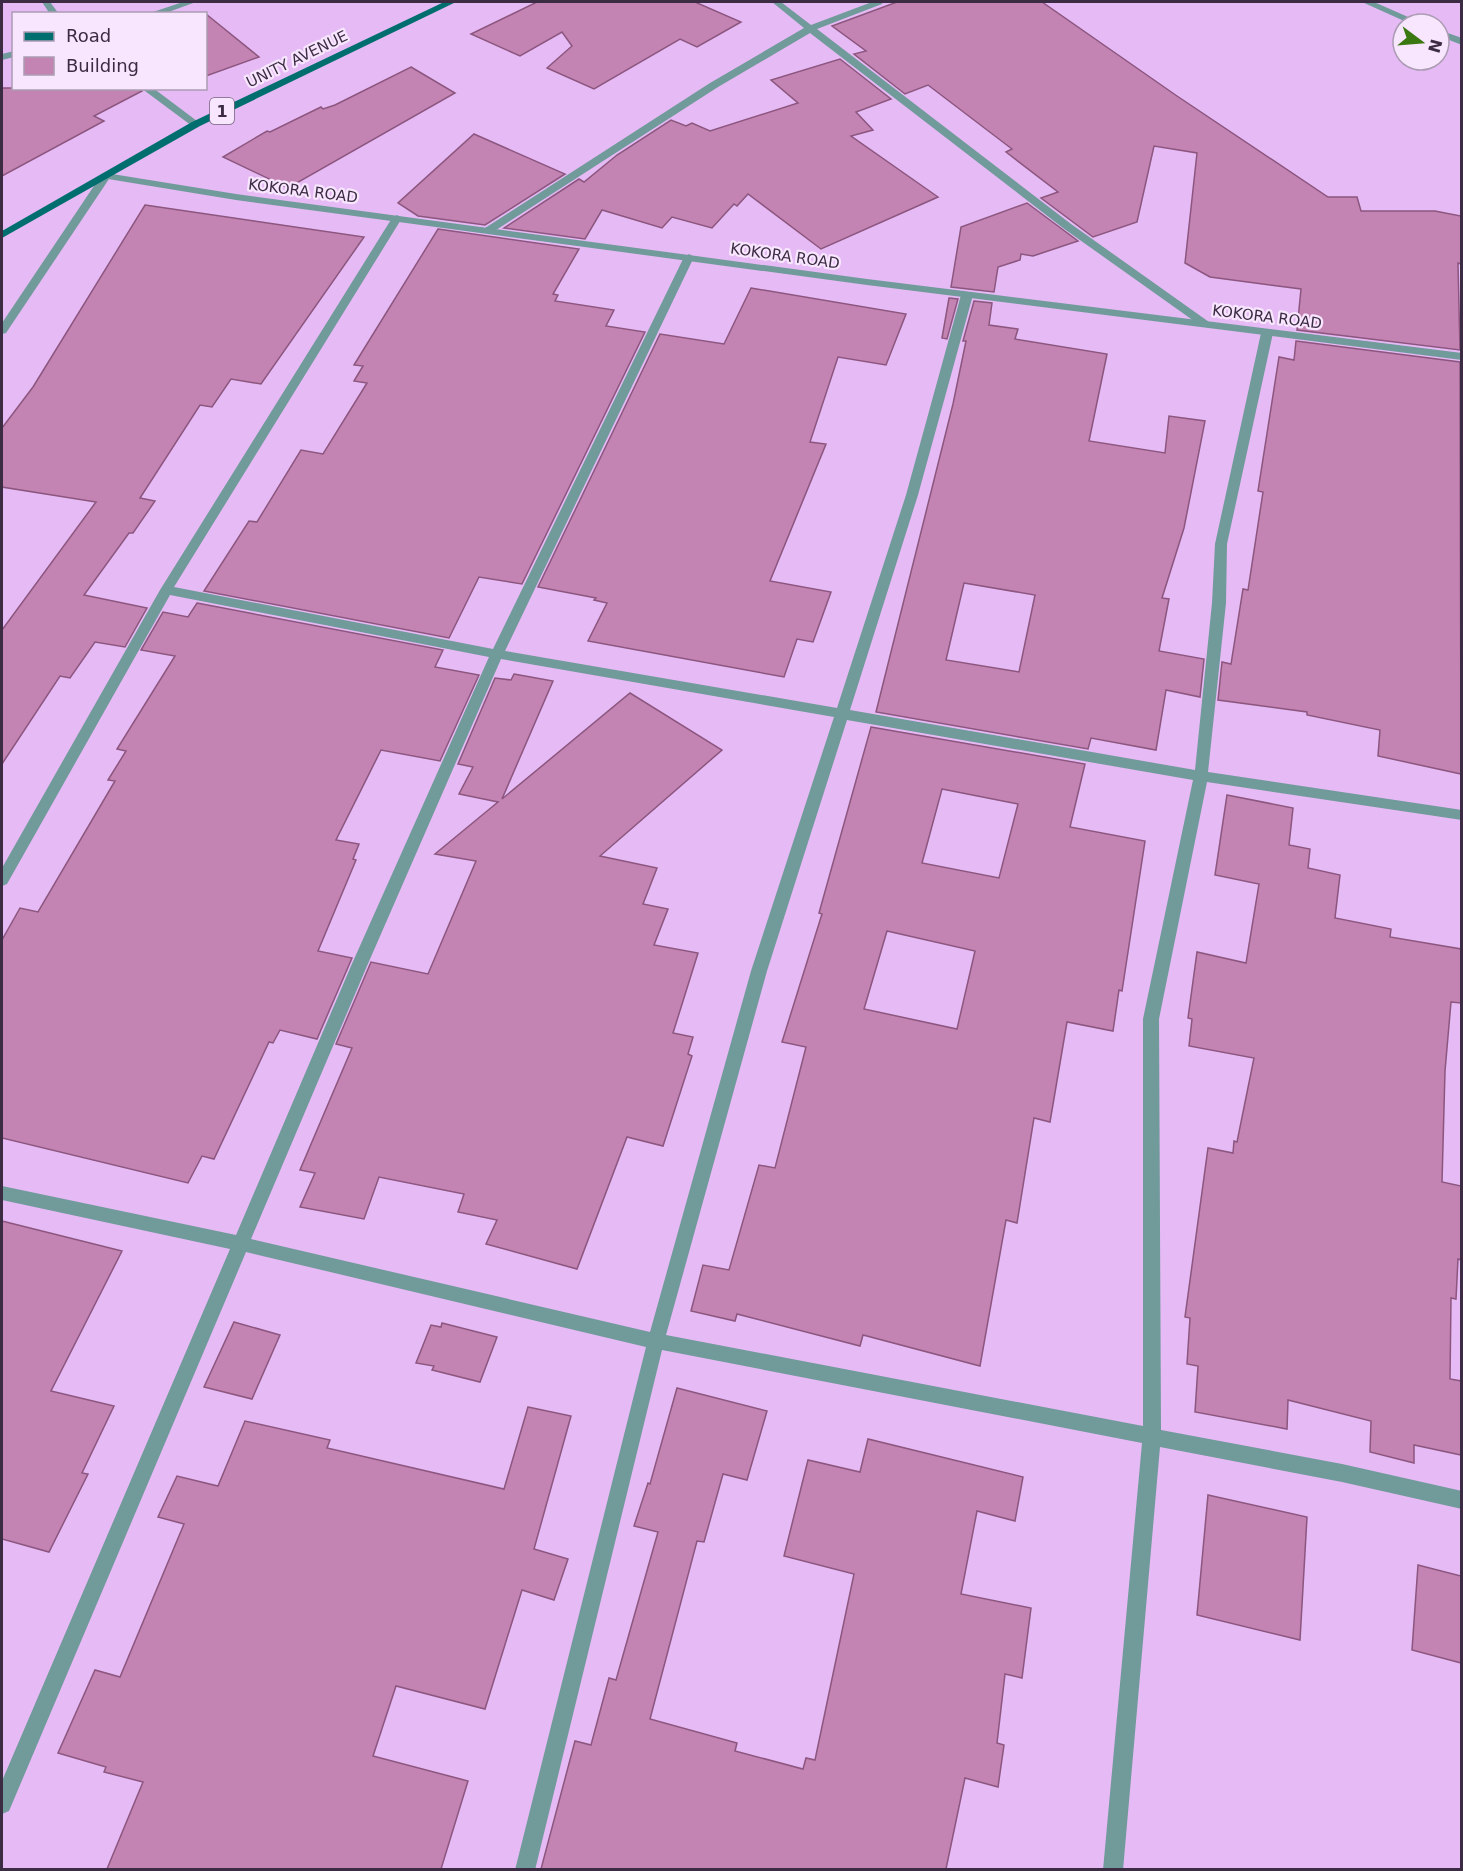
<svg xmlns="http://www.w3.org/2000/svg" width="1463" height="1871" font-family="'DejaVu Sans',sans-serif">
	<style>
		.building { fill: #c384b3; stroke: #8c567f; stroke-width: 1.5; fill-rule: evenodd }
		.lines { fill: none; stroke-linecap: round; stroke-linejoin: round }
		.minor { fill: #719a9a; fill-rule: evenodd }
		.tertiary { fill: #719a9a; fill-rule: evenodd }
		.primary { fill: #006e6f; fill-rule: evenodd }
		.labels { text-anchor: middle; stroke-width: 4.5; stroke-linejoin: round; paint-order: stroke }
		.far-street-label { font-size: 15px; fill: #3c2c43; stroke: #f7e6fe }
		.shield { fill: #f7e6fe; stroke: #74647b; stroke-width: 1.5 }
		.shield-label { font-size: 16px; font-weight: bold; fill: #3c2c43 }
	</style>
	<rect width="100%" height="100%" fill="#e5baf5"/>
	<!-- building -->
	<g class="building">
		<polygon points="537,2 695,2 741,22 697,47 680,39 594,89 547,68 572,46 562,32 520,56 471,34"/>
		<polygon points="897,2 1042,2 1177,96 1328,197 1357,197 1361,211 1435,211 1461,216 1461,264 1458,263 1460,350 1297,330 1301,289 1210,277 1185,263 1197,153 1154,146 1137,222 1093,237 1041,198 1058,192 1006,152 1012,149 928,85 905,94 854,54 866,51 832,26"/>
		<polygon points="206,14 259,57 206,76"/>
		<polygon points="840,59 891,99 856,112 873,130 851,136 938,197 821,249 748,194 737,206 734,204 712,228 672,217 662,228 602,210 585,239 504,228 579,179 584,182 617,155 671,120 686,126 692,123 710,131 798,103 771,80"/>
		<polygon points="411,67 455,93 288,188 223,157 267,131 270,132 321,107 323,109 335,105"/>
		<polygon points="2,88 139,88 142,91 94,116 104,121 2,176"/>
		<polygon points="474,134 565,174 485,225 418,216 398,203"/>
		<polygon points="1027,203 1078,241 1033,256 1021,254 1020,260 998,267 994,292 951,287 961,227"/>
		<polygon points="145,205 364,237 261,384 231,379 212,407 200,405 140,498 155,501 133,533 129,533 84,595 147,608 125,647 95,642 70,678 60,676 2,764 2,630 96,502 2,487 2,428 33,387"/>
		<polygon points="438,229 579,249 553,294 558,295 555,301 614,310 606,326 645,332 522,584 479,577 449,638 204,591 249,521 257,522 301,450 323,454 367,383 354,381 363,366 354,365"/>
		<polygon points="751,288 906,314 886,365 838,357 810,442 826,444 770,581 831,592 813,642 797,639 784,677 588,641 607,603 594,600 596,598 538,587 660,334 724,344"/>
		<polygon points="949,298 958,299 947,339 942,338"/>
		<path d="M974,301L992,303L989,325L1018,329L1015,339L1107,354L1089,441L1165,453L1169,416L1205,421L1184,528L1162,598L1169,599L1159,651L1204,659L1200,697L1166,690L1156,750L1091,738L1088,749L876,712L953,404L966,341H963ZM964,583L1035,595L1019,672L946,660Z"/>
		<polygon points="1296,341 1460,362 1461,774 1378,756 1380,730 1307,715 1307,712 1218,700 1222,662 1231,664 1243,589 1248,590 1263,492 1258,491 1279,357 1294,360"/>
		<polygon points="197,603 443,650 435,667 479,675 440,761 381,750 336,840 359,844 353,859 356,860 318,951 352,958 317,1039 280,1030 273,1043 269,1042 214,1159 202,1156 188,1183 2,1138 2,940 20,908 38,912 115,781 108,780 126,751 117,749 175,656 141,650 163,612 188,617"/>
		<polygon points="514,674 553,681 502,799 630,693 722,750 600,856 657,868 643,904 668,909 654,945 698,953 673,1033 693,1037 688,1054 692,1056 663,1146 627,1137 577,1269 486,1244 497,1220 458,1212 464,1194 379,1177 364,1219 300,1207 315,1173 300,1170 352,1048 336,1044 371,962 428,974 476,861 435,854 498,802 459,794 473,767 458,764 495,678 511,680"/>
		<path d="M871,727L1085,764L1070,827L1145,841L1122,991L1119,990L1113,1031L1067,1022L1050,1122L1034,1118L1017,1223L1006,1220L980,1366L863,1335L860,1346L737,1314L735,1321L691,1311L703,1265L729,1270L759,1165L775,1168L806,1047L782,1042L822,914L819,913ZM942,789L1018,804L999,878L922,863ZM887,931L975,951L957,1029L864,1009Z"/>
		<polygon points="1227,795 1293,808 1289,845 1310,849 1308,868 1340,875 1335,918 1391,929 1390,937 1461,949 1461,1003 1451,1002 1445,1071 1442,1182 1461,1186 1461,1260 1458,1259 1456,1299 1451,1298 1450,1379 1461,1381 1461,1455 1414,1445 1414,1463 1370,1452 1371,1421 1288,1400 1287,1429 1195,1412 1198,1366 1187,1364 1190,1318 1185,1317 1208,1148 1233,1153 1234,1141 1237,1142 1254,1058 1189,1046 1192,1019 1188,1018 1197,952 1246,963 1259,884 1215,875"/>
		<polygon points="2,1221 122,1251 51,1391 114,1406 82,1473 88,1474 49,1552 2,1539"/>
		<polygon points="234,1322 280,1335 252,1399 204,1387"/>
		<polygon points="442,1323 497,1337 480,1382 432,1370 434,1366 416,1363 431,1325 441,1327"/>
		<polygon points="677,1388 767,1411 747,1480 723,1474 704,1542 697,1541 650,1719 737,1743 735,1751 803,1769 806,1758 815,1760 854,1574 784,1556 808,1460 860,1472 868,1439 1023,1477 1015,1521 977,1511 961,1594 1031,1608 1022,1678 1005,1674 997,1743 1004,1745 998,1787 965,1778 946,1869 541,1869 575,1741 591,1745 609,1678 616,1680 658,1532 634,1526 648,1483 650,1484"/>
		<polygon points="528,1407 571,1416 534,1549 568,1559 554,1600 522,1590 485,1709 396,1686 373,1756 468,1781 441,1869 107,1869 143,1782 104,1772 106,1767 58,1753 95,1670 120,1677 184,1524 158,1517 177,1476 218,1486 245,1421 330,1440 327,1448 504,1489"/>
		<polygon points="1208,1495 1307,1517 1300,1640 1197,1615"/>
		<polygon points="1418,1565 1461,1576 1461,1663 1412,1650"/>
	</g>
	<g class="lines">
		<!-- minor -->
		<g class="minor">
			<polygon points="42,2 50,2 59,14 50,14"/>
			<polygon points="183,2 196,2 163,14 147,14"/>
			<polygon points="772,2 781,2 811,25 872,2 883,2 882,4 817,29 1071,224 1209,322 1209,326 1201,326 1063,228 810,33 718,87 493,232 485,232 485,228 710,83 804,28"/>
			<polygon points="1362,2 1374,2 1424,24 1411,24"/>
			<polygon points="1439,30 1462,38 1462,45 1439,36"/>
			<polygon points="14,51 14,57 2,60 2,54"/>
			<polygon points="141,88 153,88 201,124 192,126"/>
			<polygon points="106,173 111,176 6,333 2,334 2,323 102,174"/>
			<path d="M397,215L402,218L174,587L493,649L684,257L689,254L694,257L505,651L837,708L906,495L961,295L967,292L973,295L918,495L850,710L1195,770L1212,603L1215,544L1261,333L1267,330L1273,333L1227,544L1226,603L1208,772L1462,810V820L1207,782L1159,1019L1161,1430L1342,1464L1462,1491V1509L1342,1482L1160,1447L1123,1870H1103L1142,1443L662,1350L535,1870H515L646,1347L246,1252L9,1811L2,1814V1781L230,1249L2,1200V1186L236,1235L351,966L489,657L170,595L7,884L2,886V868L160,590L392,218ZM501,659L834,717L751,971L650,1332L251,1239L367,966ZM847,720L1193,780L1143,1019V1426L666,1335L767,971Z"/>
		</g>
		<!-- tertiary -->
		<polygon class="tertiary" points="106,173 236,194 867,279 1462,353 1462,360 867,285 236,200 102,178 102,174"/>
		<!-- primary -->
		<polygon class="primary" points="444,2 456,2 200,126 2,238 2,231 192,122"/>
	</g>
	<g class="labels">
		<!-- far-street labels -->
		<g class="far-street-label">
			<text transform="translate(297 59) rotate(-26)" y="5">UNITY AVENUE</text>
			<text transform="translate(303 191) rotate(7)" y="5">KOKORA ROAD</text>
			<text transform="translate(785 256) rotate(8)" y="5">KOKORA ROAD</text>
			<text transform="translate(1267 317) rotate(7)" y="5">KOKORA ROAD</text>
		</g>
		<!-- shield labels -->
		<rect class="shield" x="210" y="98" width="24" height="26" rx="4.5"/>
		<g class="shield-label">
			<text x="222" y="117">1</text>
		</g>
	</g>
	<!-- border -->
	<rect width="1463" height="1871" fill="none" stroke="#3c2c43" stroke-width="6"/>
	<!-- legend -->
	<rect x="12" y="12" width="195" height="78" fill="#f7e6fe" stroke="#ac9cb3" stroke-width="1.5"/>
	<rect x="24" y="32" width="30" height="9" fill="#006e6f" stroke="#ac9cb3" stroke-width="1.5"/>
	<text x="66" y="42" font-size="18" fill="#3c2c43">Road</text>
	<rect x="24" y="57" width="30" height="18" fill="#c384b3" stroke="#ac9cb3" stroke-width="1.5"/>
	<text x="66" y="72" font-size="18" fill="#3c2c43">Building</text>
	<!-- north arrow -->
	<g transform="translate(1421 42) rotate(106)"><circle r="28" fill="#f7e6fe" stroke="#ac9cb3" stroke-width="1.5"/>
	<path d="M0-4.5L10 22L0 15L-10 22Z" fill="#3b7811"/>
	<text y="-9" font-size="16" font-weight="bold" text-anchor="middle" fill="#3c2c43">N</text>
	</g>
</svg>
